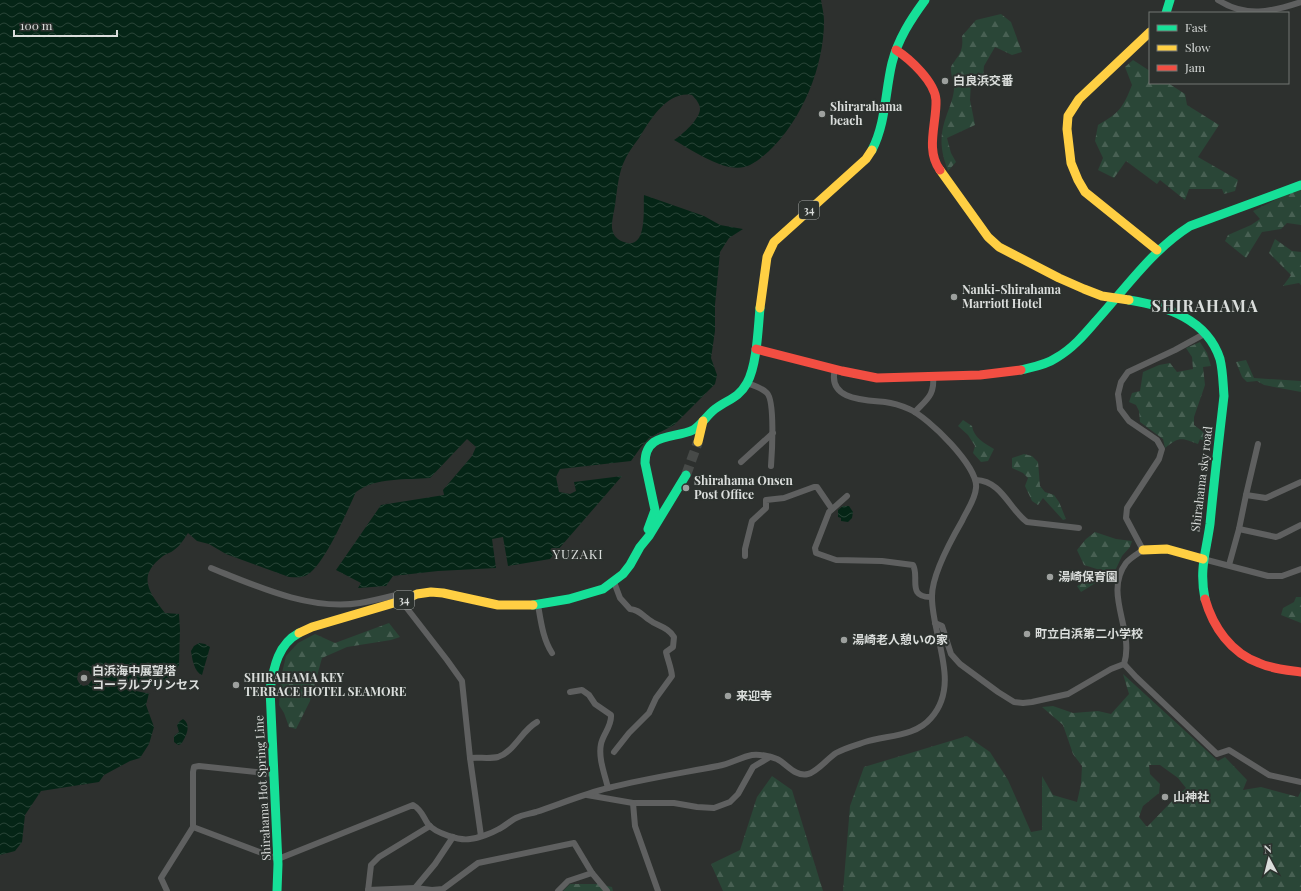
<svg xmlns="http://www.w3.org/2000/svg" width="1301" height="891" font-family="'Playfair Display','Noto Sans JP',serif">
	<style>
		.forest { fill: url(#forest-firs); fill-rule: evenodd }
		.water { fill: url(#water-waves) }
		.pier { fill: #2d302e }
		.lines { fill: none; stroke-linecap: round; stroke-linejoin: round }
		.primary-tunnel { stroke: #474a48; stroke-width: 10; stroke-dasharray: 10 5; stroke-linecap: butt }
		.street { stroke: #5f6060; stroke-width: 6 }
		.fast { stroke: #16e098; stroke-width: 9 }
		.slow { stroke: #ffcf43; stroke-width: 9 }
		.jam { stroke: #f24e42; stroke-width: 9 }
		.poi-dot { fill: #9da09e; stroke: #2c312e; stroke-width: 1.5 }
		.labels { text-anchor: middle; stroke-width: 4; stroke-linejoin: round; paint-order: stroke }
		.shield { fill: #2c312e; stroke: #a6a9a7; stroke-width: 1 }
		.shield-label { font-size: 11px; font-weight: bold; fill: #dadddb }
		.poi-label { font-size: 12px; font-weight: bold; fill: #dadddb; stroke: #2c312e; text-anchor: start }
		.street-label { font-size: 12px; fill: #dadddb; stroke: #2c312e }
		.neighbourhood-label { font-size: 13px; letter-spacing: 1px; fill: #dadddb; stroke: #2c312e }
		.district-label { font-size: 16px; font-weight: bold; letter-spacing: 1px; fill: #dadddb; stroke: #2c312e }
	</style>
	<defs>
		<pattern id="forest-firs" width="22" height="20" patternUnits="userSpaceOnUse"><rect width="22" height="20" fill="#2a4637"/><path d="M5 1l3.5 6h-7zM16 11l3.5 6h-7z" fill="#486053"/></pattern>
		<pattern id="water-waves" width="16" height="10" patternUnits="userSpaceOnUse"><rect width="16" height="10" fill="#052516"/><path d="M0 5q4-4 8 0t8 0" fill="none" stroke="#294437"/></pattern>
	</defs>
	<rect width="100%" height="100%" fill="#2d302e"/>
	<!-- forest -->
	<g class="forest">
		<path d="M1001,14L1011,22L1022,52L1012,55L995,47L984,66L983,77L971,83L970,100L975,125L947,138L951,153L956,162L948,171C940,150 939,135 947,114C950,106 954,96 954,88C954,80 950,74 951,67C952,64 955,61 956,59C962,52 963,45 962,36L976,20Z"/>
		<path d="M1133,60L1150,71V83H1168L1185,94L1187,105L1219,125L1198,157L1238,180L1235,191L1224,194L1222,189H1189L1185,200L1160,180L1157,184L1126,161L1114,178L1098,170L1103,158L1095,141L1098,125C1119,113 1123,108 1132,85L1125,67Z"/>
		<polygon points="1301,187 1301,225 1287,223 1281,229 1262,232 1246,258 1225,241 1228,235 1251,225 1260,219 1253,211"/>
		<polygon points="1275,239 1292,251 1301,252 1301,285 1299,283 1283,286 1291,275 1269,253"/>
		<path d="M1200,342L1207,353L1211,366L1203,367L1205,385L1194,417V425L1202,431L1209,441V444L1200,439L1198,444C1181,438 1180,436 1165,448L1163,439L1140,422L1139,411L1136,405L1129,402L1132,393L1140,391L1143,372L1159,365L1170,363L1177,372L1193,369L1192,357L1186,348Z"/>
		<polygon points="1246,360 1254,378 1301,381 1301,392 1264,385 1257,381 1247,382 1242,377 1236,362"/>
		<path d="M963,420L972,426C974,438 984,443 994,449L988,461L981,462L973,453L975,446L968,435L958,426Z"/>
		<polygon points="1024,454 1032,456 1038,462 1040,486 1045,492 1054,495 1059,502 1066,519 1063,520 1043,498 1038,505 1032,501 1025,486 1028,478 1023,473 1012,468 1012,458"/>
		<polygon points="1095,532 1116,539 1132,541 1130,547 1122,556 1115,571 1081,592 1077,586 1096,576 1100,570 1084,565 1077,550 1086,539"/>
		<polygon points="1296,597 1301,597 1301,623 1281,615 1283,608 1294,602"/>
		<polygon points="389,623 400,637 391,640 347,647 322,658 310,701 296,729 289,727 284,713 279,705 281,677 286,656 298,643 315,634 335,643"/>
		<path d="M1123,674L1218,761L1225,757L1247,780L1243,790L1261,787L1298,797L1301,791V891H843L850,806L864,767L967,736L990,752L1008,780L1031,832L1042,830V776L1053,795L1077,802L1081,784L1082,766L1073,754L1063,725L1042,707L1053,706L1073,713L1098,711L1111,714L1129,694ZM1149,765H1160L1178,778L1186,788L1172,801L1147,827L1139,817L1143,806L1159,793L1160,784L1150,774Z"/>
		<polygon points="772,776 792,790 823,891 723,891 711,864 740,850 757,797"/>
		<polygon points="570,884 597,884 612,887 613,891 563,891"/>
	</g>
	<!-- water -->
	<g class="water">
		<path d="M0,0H821C822,7 824,14 824,21C824,67 802,120 769,151C762,157 754,165 744,167C723,172 692,150 674,140C682,135 700,119 700,109C700,104 696,99 692,95C667,91 651,119 639,138C633,146 627,154 623,164C618,176 617,192 615,205C614,213 610,225 613,232C614,237 620,241 624,242C648,251 643,208 644,195L704,216L720,225L743,229L729,238L720,252L715,305V331L711,358L717,375L715,384L674,425L649,438L641,447L631,461L560,469L556,477L559,492L570,494L576,491L574,482L622,476L550,559L508,566L503,537L492,539L496,568L438,571L393,576L386,586L358,588L361,583L336,570L381,505L444,495L443,490L472,456L476,447L467,439L430,478C406,480 376,477 356,492C347,511 323,569 305,576C299,578 295,577 289,577L226,554L209,544L197,541L188,533C184,539 180,546 174,550C171,553 167,553 163,556C137,576 148,591 165,613L179,614L180,630L179,665L172,676L149,693L146,705L154,727L149,744L140,758L130,761L104,775L99,782L41,791L25,815L22,842L15,851L0,855Z"/>
		<polygon points="843,506 849,506 853,512 852,518 848,522 841,521 841,518 838,517 838,510"/>
		<path d="M199,643L205,644L210,647L202,675C194,672 192,658 191,651L194,646Z"/>
		<path d="M183,719C192,725 186,737 181,744L178,745L174,742V736L179,732L177,725L180,721Z"/>
	</g>
	<!-- pier -->
	<polygon class="pier" points="83,670 89,671 92,677 122,683 123,681 157,687 156,689 158,689 151,694 121,688 122,686 92,680 88,685 83,686 79,683 77,679 78,673"/>
	<g class="lines">
		<!-- primary-tunnel -->
		<polyline class="primary-tunnel" points="686,475 698,442"/>
		<!-- street -->
		<g class="street">
			<path d="M1218,0C1246,18 1271,12 1301,2"/>
			<path d="M747,383C754,386 761,387 767,393C775,401 772,453 771,466"/>
			<path d="M915,412C927,399 935,395 933,376"/>
			<polyline points="1258,444 1246,495 1266,498 1301,482"/>
			<polyline points="741,462 773,433"/>
			<path d="M976,480C1002,481 1009,509 1027,522L1079,528"/>
			<path d="M847,496L829,512L815,548L816,553L836,560L882,561L913,565C920,577 906,598 932,597"/>
			<polyline points="1239,529 1276,537 1279,536 1301,525"/>
			<polyline points="745,556 745,549 752,521 766,508 766,500 784,498 814,487 817,487 832,509"/>
			<polyline points="1203,559 1268,576 1282,576 1301,569"/>
			<polyline points="1229,565 1239,529 1246,495"/>
			<path d="M211,568C256,586 310,611 360,603C372,601 384,598 396,595H402L406,607L447,660L462,681L470,758L481,836"/>
			<path d="M538,605C541,622 543,639 552,653"/>
			<path d="M935,623L942,626L951,654L960,664L998,692L1014,702L1023,703L1032,702L1068,694L1111,669L1124,664C1135,631 1103,594 1126,563C1130,558 1137,554 1143,550L1126,518L1127,508L1159,459L1162,449L1157,440L1129,421L1120,409L1118,394L1121,382L1128,372L1175,350L1206,333"/>
			<polyline points="1124,664 1136,677 1217,754 1229,750 1269,775 1301,782"/>
			<path d="M570,692L582,690L589,695L595,704L611,715C612,726 603,734 601,744C598,758 605,775 608,788"/>
			<path d="M614,752L629,733L649,713L656,698L672,676C671,667 668,661 666,652L673,647L674,637C667,626 658,627 648,619C641,614 639,610 630,609L620,598L614,582"/>
			<path d="M470,758C478,757 490,759 498,757C514,752 522,730 537,722"/>
			<polyline points="587,795 633,803 674,803 697,807 714,808 730,802 738,794 753,767 770,757"/>
			<polyline points="633,803 635,826 658,891"/>
			<path d="M193,827L278,859L413,805C422,810 423,817 428,824C435,833 460,841 470,839C479,838 492,833 499,829C505,826 510,821 516,818C522,815 529,814 536,812C560,804 584,794 608,788C644,779 682,773 718,766C730,764 741,757 752,755C759,754 770,756 777,759C787,764 795,777 808,774C817,772 828,758 836,753C845,748 856,745 865,742C887,735 915,737 931,718C962,683 931,635 932,596C932,574 951,540 962,521C967,510 975,500 976,488C979,467 928,417 909,409C902,406 893,403 885,402C864,400 827,400 835,369"/>
			<polyline points="415,888 435,864 453,837"/>
			<polyline points="368,890 415,888 432,890 443,889 478,863 574,843 592,873 607,891"/>
			<polyline points="167,891 161,878 193,827 193,772 194,767 199,766 274,774"/>
			<polyline points="368,891 371,865 379,857 430,826"/>
			<polyline points="558,891 568,881 592,873"/>
		</g>
		<!-- fast -->
		<g class="fast">
			<polyline points="1166,13 1170,0"/>
			<path d="M872,150C886,123 885,92 892,63C898,39 911,19 925,0"/>
			<path d="M1129,300C1166,306 1207,319 1220,359C1223,371 1223,384 1224,396C1219,439 1214,481 1210,524C1206,553 1199,569 1205,599"/>
			<path d="M1021,370C1033,367 1046,365 1056,358C1072,349 1084,335 1096,321C1126,288 1152,250 1190,226L1301,185"/>
			<path d="M648,529L655,510L645,463C645,432 674,439 693,430C701,426 707,415 715,409C728,399 738,399 747,383C757,365 758,329 760,308"/>
			<polyline points="533,605 569,599 603,589 623,574 630,565 640,547 649,536 686,475"/>
			<path d="M277,891L278,864L270,689C274,667 278,644 299,633"/>
		</g>
		<!-- slow -->
		<g class="slow">
			<polyline points="1150,32 1079,99 1068,116 1067,129 1071,163 1078,180 1085,192 1157,250"/>
			<polyline points="940,170 988,237 999,247 1059,278 1084,289 1102,296 1129,300"/>
			<polyline points="760,308 767,257 774,242 866,159 872,150"/>
			<polyline points="698,442 703,421"/>
			<polyline points="1143,550 1167,549 1203,559"/>
			<polyline points="299,633 312,627 404,600 417,594 431,592 443,593 498,605 533,605"/>
		</g>
		<!-- jam -->
		<g class="jam">
			<path d="M896,50C910,59 935,82 936,100C937,122 925,150 940,170"/>
			<polyline points="756,349 842,371 877,378 980,375 1021,370"/>
			<path d="M1205,599C1213,627 1231,653 1259,663C1272,669 1287,670 1301,672"/>
		</g>
	</g>
	<!-- markers -->
	<g class="poi-dot">
		<circle cx="945" cy="81" r="4"/>
		<circle cx="822" cy="114" r="4"/>
		<circle cx="954" cy="297" r="4"/>
		<circle cx="686" cy="488" r="4"/>
		<circle cx="1050" cy="577" r="4"/>
		<circle cx="1027" cy="634" r="4"/>
		<circle cx="844" cy="640" r="4"/>
		<circle cx="84" cy="678" r="4"/>
		<circle cx="236" cy="685" r="4"/>
		<circle cx="728" cy="696" r="4"/>
		<circle cx="1165" cy="797" r="4"/>
	</g>
	<g class="labels">
		<!-- shield labels -->
		<g class="shield">
			<rect x="799" y="201" width="20" height="18" rx="3"/>
			<rect x="394" y="591" width="20" height="18" rx="3"/>
		</g>
		<g class="shield-label">
			<text x="809" y="214">34</text>
			<text x="404" y="604">34</text>
		</g>
		<!-- poi labels -->
		<g class="poi-label">
			<text x="953" y="85">白良浜交番</text>
			<text x="830" y="111">Shirarahama<tspan x="830" dy="14">beach</tspan></text>
			<text x="962" y="294">Nanki-Shirahama<tspan x="962" dy="14">Marriott Hotel</tspan></text>
			<text x="694" y="485">Shirahama Onsen<tspan x="694" dy="14">Post Office</tspan></text>
			<text x="1058" y="581">湯崎保育園</text>
			<text x="1035" y="638">町立白浜第二小学校</text>
			<text x="852" y="644">湯崎老人憩いの家</text>
			<text x="92" y="675">白浜海中展望塔<tspan x="92" dy="14">コーラルプリンセス</tspan></text>
			<text x="244" y="682">SHIRAHAMA KEY<tspan x="244" dy="14">TERRACE HOTEL SEAMORE</tspan></text>
			<text x="736" y="700">来迎寺</text>
			<text x="1173" y="801">山神社</text>
		</g>
		<!-- street labels -->
		<g class="street-label">
			<text transform="translate(1202 479) rotate(-83)" y="4">Shirahama sky road</text>
			<text transform="translate(263 788) rotate(-93)" y="4">Shirahama Hot Spring Line</text>
		</g>
		<!-- neighbourhood labels -->
		<g class="neighbourhood-label">
			<text x="578" y="559">YUZAKI</text>
		</g>
		<!-- district labels -->
		<g class="district-label">
			<text x="1205" y="312">SHIRAHAMA</text>
		</g>
	</g>
	<!-- legend -->
	<rect x="1149" y="12" width="140" height="72" fill="#2c312e" stroke="#727673"/>
	<rect x="1157" y="25" width="20" height="6" fill="#16e098" stroke="#727673"/>
	<text x="1185" y="32" font-size="12" fill="#dadddb">Fast</text>
	<rect x="1157" y="45" width="20" height="6" fill="#ffcf43" stroke="#727673"/>
	<text x="1185" y="52" font-size="12" fill="#dadddb">Slow</text>
	<rect x="1157" y="65" width="20" height="6" fill="#f24e42" stroke="#727673"/>
	<text x="1185" y="72" font-size="12" fill="#dadddb">Jam</text>
	<!-- north arrow -->
	<g transform="translate(1269 859) rotate(353)" stroke="#2c312e" stroke-width="3" paint-order="stroke">
	<path d="M0-3L7 15L0 10L-7 15Z" fill="#dadddb"/>
	<text y="-6" font-size="11" font-weight="bold" text-anchor="middle" fill="#dadddb">N</text>
	</g>
	<!-- scale -->
	<path d="M14 30v6h103v-6" fill="none" stroke="#dadddb" stroke-width="2"/>
	<text x="20" y="30" font-size="12" fill="#dadddb" stroke="#2c312e" stroke-width="3" paint-order="stroke">100 m</text>
</svg>
